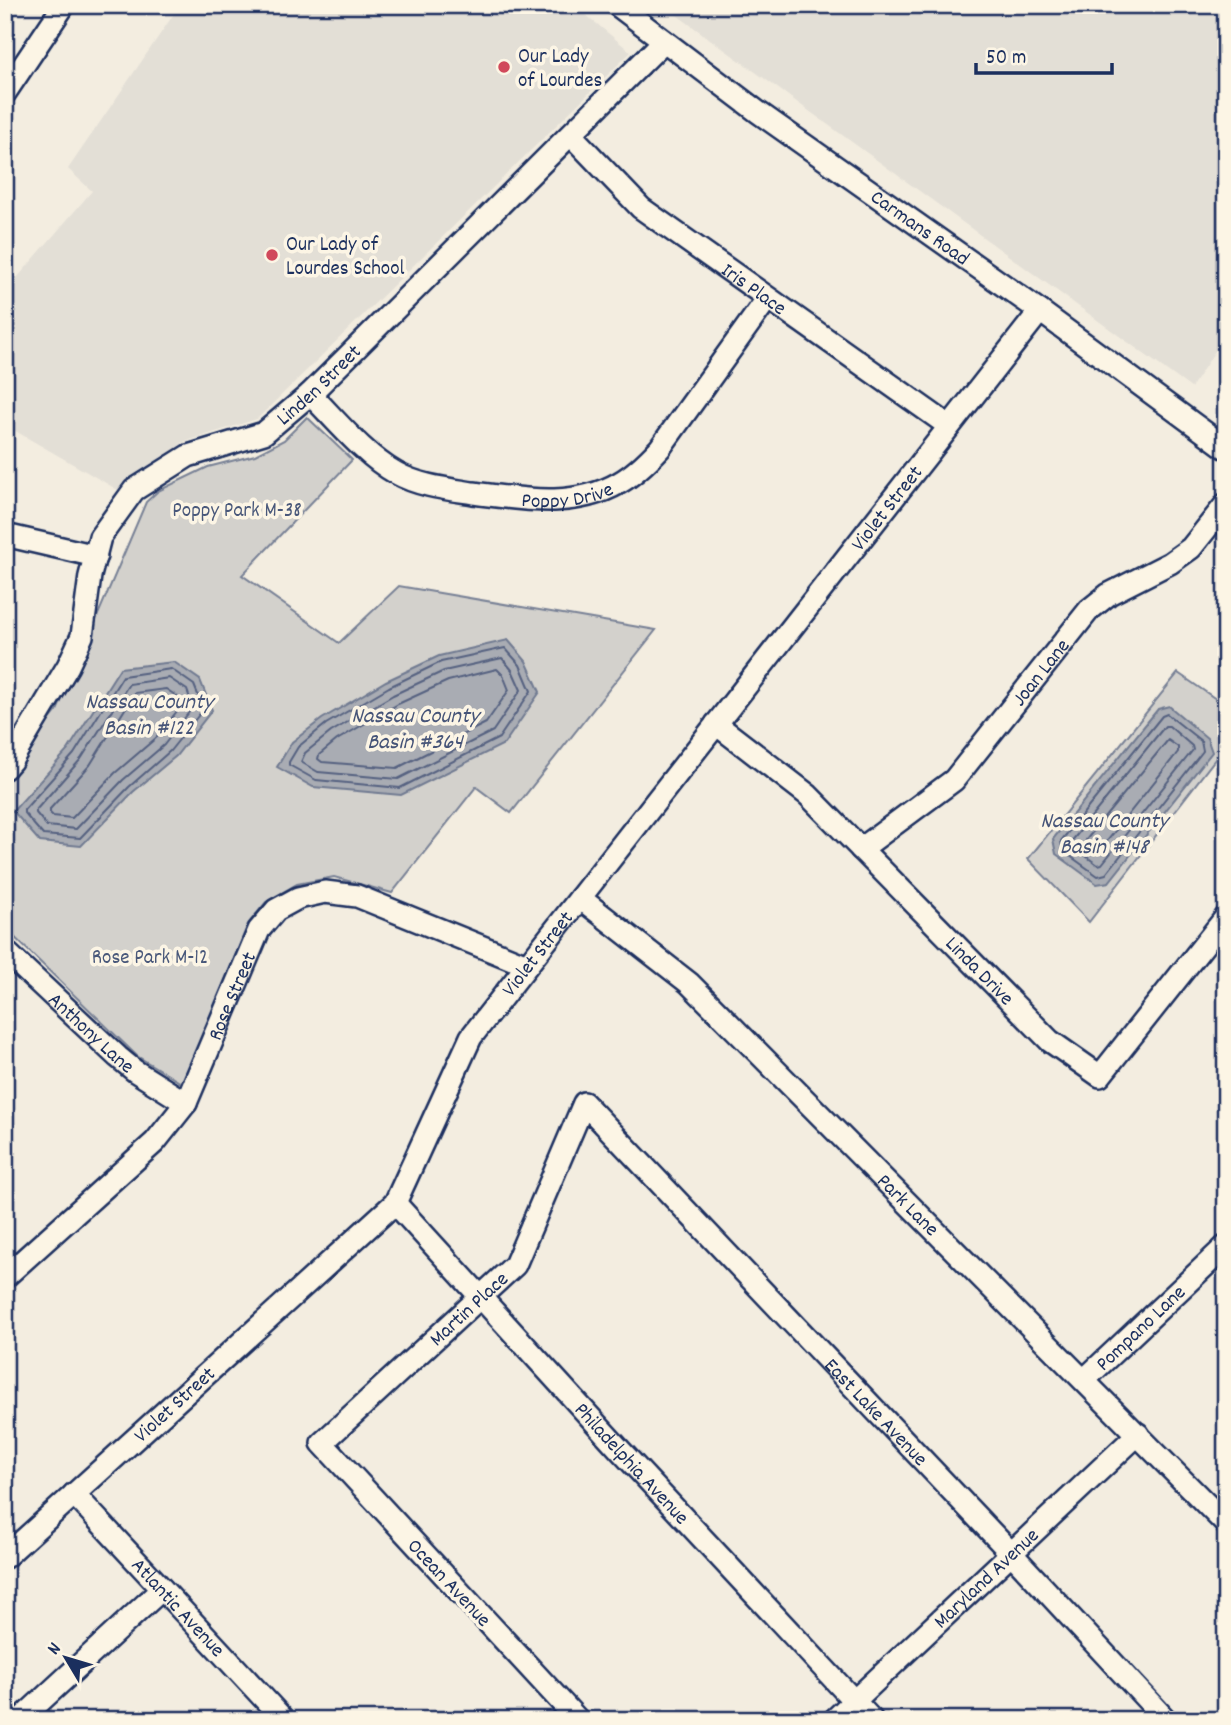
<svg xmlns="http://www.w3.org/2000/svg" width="1231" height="1725" font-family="Dekko,sans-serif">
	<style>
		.built { fill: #e3dfd6 }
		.green { fill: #d3d1cc; stroke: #778095; stroke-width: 2 }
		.water { fill: #a9acb3; stroke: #707a91; stroke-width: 2 }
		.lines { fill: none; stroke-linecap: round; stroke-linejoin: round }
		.shore { stroke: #546180; stroke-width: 2 }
		.minor-casing { stroke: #1b2f5e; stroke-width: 26 }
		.minor { stroke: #fcf5e5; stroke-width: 21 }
		.poi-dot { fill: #d1495b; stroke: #fcf5e5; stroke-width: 2.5 }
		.labels { text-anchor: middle; stroke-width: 7; stroke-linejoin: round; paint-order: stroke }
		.poi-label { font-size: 21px; fill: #1b2f5e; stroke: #fcf5e5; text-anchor: start }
		.street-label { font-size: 21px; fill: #1b2f5e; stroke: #fcf5e5 }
		.park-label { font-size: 21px; fill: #49587a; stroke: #fcf5e5 }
		.water-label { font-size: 23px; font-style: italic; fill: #465478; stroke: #fcf5e5 }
	</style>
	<rect width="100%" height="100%" fill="#f3ede0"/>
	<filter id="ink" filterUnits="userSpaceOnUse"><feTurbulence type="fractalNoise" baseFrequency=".0143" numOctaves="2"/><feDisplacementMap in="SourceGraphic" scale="14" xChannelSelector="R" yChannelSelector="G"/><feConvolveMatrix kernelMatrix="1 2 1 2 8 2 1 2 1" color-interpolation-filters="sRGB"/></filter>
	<g filter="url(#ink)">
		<!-- built -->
		<g class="built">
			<polygon points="180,5 574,5 631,52 257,419 184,442 118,490 5,425 5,292 92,191 68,169"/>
			<polygon points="663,5 1226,5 1226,334 1191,388"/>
		</g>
		<!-- green -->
		<g class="green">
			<polygon points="307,417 352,460 242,575 339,643 399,586 656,630 511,813 476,787 392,893 334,877 297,884 266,902 248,924 183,1084 137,1056 5,928 5,775 57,711 146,502 158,491 208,467 255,455 284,440"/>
			<polygon points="1178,673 1226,706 1226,745 1089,922 1028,859"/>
		</g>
		<!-- water -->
		<g class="water">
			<polygon points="508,640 526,661 540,692 504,744 401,795 313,787 277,767 292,742 322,719 386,681 439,656"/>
			<polygon points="174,662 200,680 212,710 176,756 133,792 81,846 40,842 13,811 68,750 120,668"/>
			<polygon points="1169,706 1207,738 1212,752 1109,882 1097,884 1056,854 1053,839 1158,709"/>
		</g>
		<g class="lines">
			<!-- shore -->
			<g class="shore">
				<polygon points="505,648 520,665 531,691 499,738 400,788 316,780 289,765 289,762 298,747 326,724 389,687 441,662"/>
				<polygon points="502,658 512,670 521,690 493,731 398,779 318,772 301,762 305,753 331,732 393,695 444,671"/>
				<polygon points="171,669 194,685 203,707 202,711 170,751 129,787 80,838 43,835 24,813 24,810 74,754 123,676"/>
				<polygon points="497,669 503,675 509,690 486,723 397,768 322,762 318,759 319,755 337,740 398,704 448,681"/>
				<polygon points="169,678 187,690 193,707 164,745 123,780 76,829 47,826 36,813 36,810 81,759 129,684"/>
				<polygon points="166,689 178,697 181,706 156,738 115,773 72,818 53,816 50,813 50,809 90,765 135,693"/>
				<polygon points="1167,714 1201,741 1203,751 1106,874 1098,876 1063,851 1061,841 1162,716"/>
				<polygon points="1165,726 1169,726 1192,746 1193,750 1102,864 1098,865 1072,846 1071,842"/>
				<polygon points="1168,740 1178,747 1178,752 1100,850 1096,851 1087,844 1086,840"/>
			</g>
			<!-- minor casing -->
			<g class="minor-casing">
				<g id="minor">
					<path id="s1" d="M617,5L758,112L1040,311L1226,448"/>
					<polyline points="5,93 64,5"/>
					<path id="s2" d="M571,135L641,208L949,426"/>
					<path id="s3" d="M310,394C336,420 364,455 396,473C419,486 448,489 473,493C522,499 574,509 619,483C635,474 648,461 660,448L767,299"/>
					<polyline points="5,535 96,556"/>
					<path id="s4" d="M716,724L808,795L1050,1041L1100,1076L1226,917"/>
					<path id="s5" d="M5,768L11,761L68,666L82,636L90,576L100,537L134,490L188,456L264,433L310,394L664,41"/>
					<path id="s6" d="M861,849L954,780L1089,610L1109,594L1170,563L1191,548L1226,504"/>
					<path id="s7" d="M580,898L689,983L1226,1524"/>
					<path id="s8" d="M5,951L118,1057L135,1071L186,1103"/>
					<path id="s9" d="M395,1203L621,1451L872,1720"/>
					<path id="s10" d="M5,1277L155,1142L186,1103L259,930L276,910L298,898L325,892L357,896L527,965"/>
					<path id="s11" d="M1084,1380L1226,1246"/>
					<path id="s12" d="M74,1494L284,1720"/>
					<path id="s13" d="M5,1557L395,1203L471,1037L1040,311"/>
					<polyline points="20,1720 162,1589"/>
					<path id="s14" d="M578,1720L322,1443L515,1265L584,1103L1011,1553L1166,1720"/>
					<path id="s15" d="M834,1720L1138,1434"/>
				</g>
			</g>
			<!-- minor -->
			<use href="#minor" class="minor"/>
		</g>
	</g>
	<!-- markers -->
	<g class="poi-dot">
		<circle cx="504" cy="67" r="7"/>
		<circle cx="272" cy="255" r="7"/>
	</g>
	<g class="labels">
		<!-- poi labels -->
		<g class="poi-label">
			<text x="518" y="62">Our Lady<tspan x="518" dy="24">of Lourdes</tspan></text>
			<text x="286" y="250">Our Lady of<tspan x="286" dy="24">Lourdes School</tspan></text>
		</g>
		<!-- street labels -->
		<g class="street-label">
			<text dy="7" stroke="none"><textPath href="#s1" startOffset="376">Carmans Road</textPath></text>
			<text dy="7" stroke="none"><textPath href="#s2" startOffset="240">Iris Place</textPath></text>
			<text dy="7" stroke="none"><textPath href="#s5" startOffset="528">Linden Street</textPath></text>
			<text dy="7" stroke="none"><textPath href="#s3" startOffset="292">Poppy Drive</textPath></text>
			<text dy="7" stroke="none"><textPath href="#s13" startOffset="1382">Violet Street</textPath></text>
			<text dy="7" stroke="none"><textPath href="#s6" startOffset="254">Joan Lane</textPath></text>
			<text dy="7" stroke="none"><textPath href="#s13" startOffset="816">Violet Street</textPath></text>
			<text dy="7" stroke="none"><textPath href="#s4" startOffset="362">Linda Drive</textPath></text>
			<text dy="7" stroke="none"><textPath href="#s10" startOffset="368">Rose Street</textPath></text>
			<text dy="7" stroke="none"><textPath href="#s8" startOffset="119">Anthony Lane</textPath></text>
			<text dy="7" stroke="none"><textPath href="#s7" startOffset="450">Park Lane</textPath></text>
			<text dy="7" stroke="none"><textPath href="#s14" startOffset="576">Martin Place</textPath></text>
			<text dy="7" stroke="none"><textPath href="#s11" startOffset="77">Pompano Lane</textPath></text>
			<text dy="7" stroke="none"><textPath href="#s13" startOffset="228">Violet Street</textPath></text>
			<text dy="7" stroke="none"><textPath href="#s14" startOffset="1241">East Lake Avenue</textPath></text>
			<text dy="7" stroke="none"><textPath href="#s9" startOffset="352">Philadelphia Avenue</textPath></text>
			<text dy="7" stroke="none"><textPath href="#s15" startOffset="208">Maryland Avenue</textPath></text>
			<text transform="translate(450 1582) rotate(47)" y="7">Ocean Avenue</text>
			<text dy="7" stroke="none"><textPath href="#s12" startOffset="154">Atlantic Avenue</textPath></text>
		</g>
		<!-- park labels -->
		<g class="park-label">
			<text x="237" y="516">Poppy Park M-38</text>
			<text x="150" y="963">Rose Park M-12</text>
		</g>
		<!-- water labels -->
		<g class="water-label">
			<text x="149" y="708">Nassau County<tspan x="149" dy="26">Basin #122</tspan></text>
			<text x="415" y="722">Nassau County<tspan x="415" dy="26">Basin #364</tspan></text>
			<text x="1104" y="827">Nassau County<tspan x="1104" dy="26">Basin #148</tspan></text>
		</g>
	</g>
	<!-- margin -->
	<rect width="1231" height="1725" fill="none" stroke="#fcf5e5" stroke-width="28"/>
	<rect x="14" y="14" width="1203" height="1697" fill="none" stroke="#1b2f5e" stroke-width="2.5" filter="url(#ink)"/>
	<!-- north arrow -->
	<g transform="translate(66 1658) rotate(308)" stroke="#fcf5e5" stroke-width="5" paint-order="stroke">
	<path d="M0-5L12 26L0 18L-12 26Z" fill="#1b2f5e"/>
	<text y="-10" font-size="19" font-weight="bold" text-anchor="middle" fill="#1b2f5e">N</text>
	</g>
	<!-- scale -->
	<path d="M976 63v10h136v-10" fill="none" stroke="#1b2f5e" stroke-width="3.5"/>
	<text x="986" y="63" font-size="21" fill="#1b2f5e" stroke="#fcf5e5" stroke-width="5" paint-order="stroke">50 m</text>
</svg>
